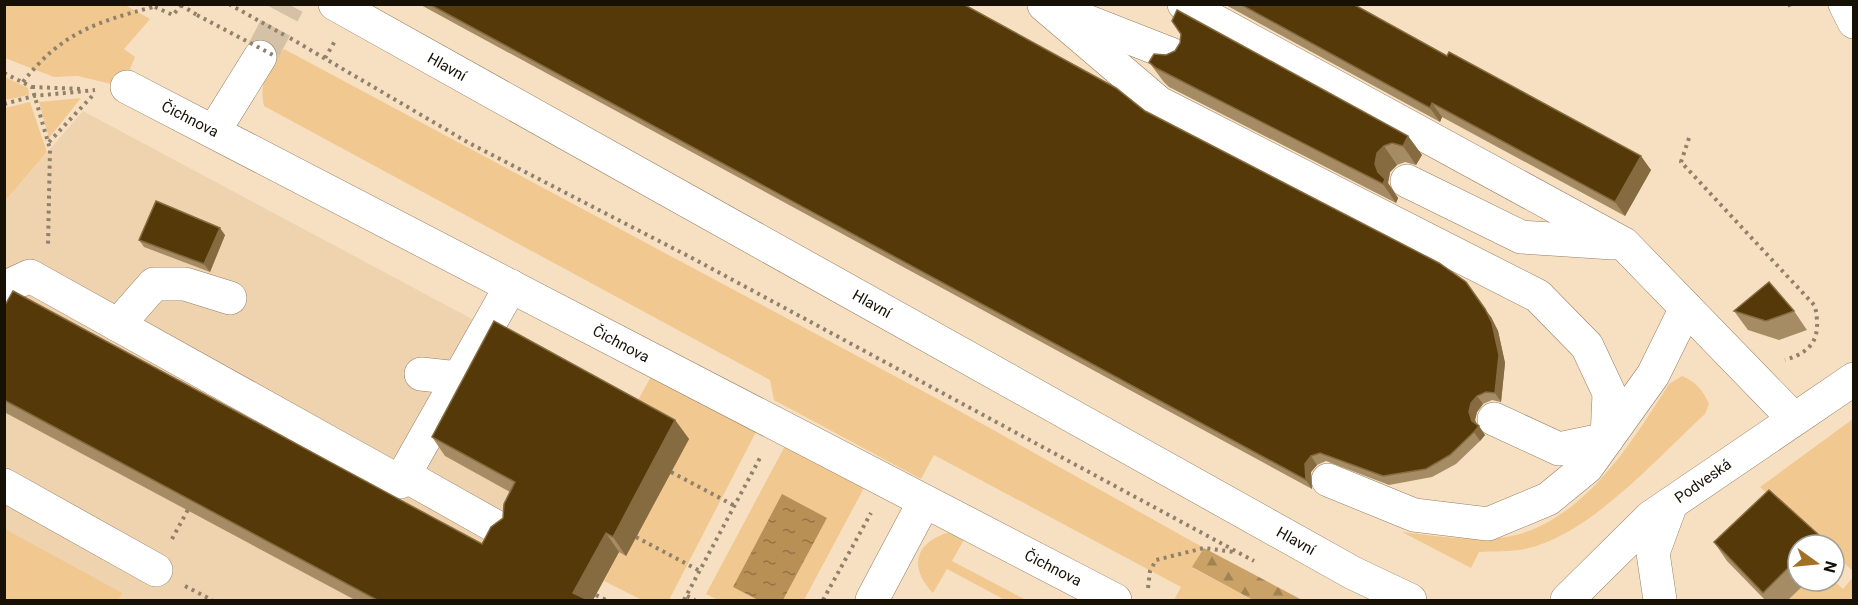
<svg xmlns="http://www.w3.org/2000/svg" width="1858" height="605" font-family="Roboto,sans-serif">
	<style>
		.built { fill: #efd3af }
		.green { fill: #f1c890 }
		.forest { fill: url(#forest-firs) }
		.water { fill: url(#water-ripples) }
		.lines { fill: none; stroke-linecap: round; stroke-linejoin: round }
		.minor-tunnel { stroke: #d5c1a5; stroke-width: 33; stroke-dasharray: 33 16; stroke-linecap: butt }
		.minor-casing { stroke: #947f63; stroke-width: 34 }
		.path { stroke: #91816c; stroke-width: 4; stroke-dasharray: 3 4.5; stroke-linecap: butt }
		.minor { stroke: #fff; stroke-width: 33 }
		.path-bridge { stroke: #91816c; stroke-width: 4; stroke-dasharray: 3 4.5; stroke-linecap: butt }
		.wall { fill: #a68c64 }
		.shaded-wall { fill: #866b40 }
		.building { fill: #553908; stroke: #866b40; stroke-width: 1.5 }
		.labels { text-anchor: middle; stroke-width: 6; stroke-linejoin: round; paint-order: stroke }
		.street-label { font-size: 15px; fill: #171005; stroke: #fff }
	</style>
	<defs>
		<pattern id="forest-firs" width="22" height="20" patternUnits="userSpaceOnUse" patternTransform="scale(1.5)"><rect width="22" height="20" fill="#caa166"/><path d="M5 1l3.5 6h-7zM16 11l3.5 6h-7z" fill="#a38252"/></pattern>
		<pattern id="water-ripples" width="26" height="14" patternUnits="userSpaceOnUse" patternTransform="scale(1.5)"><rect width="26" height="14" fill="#b88f55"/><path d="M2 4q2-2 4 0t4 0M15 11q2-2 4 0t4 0" fill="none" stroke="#957344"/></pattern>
	</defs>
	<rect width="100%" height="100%" fill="#f7e0c1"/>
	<!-- built -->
	<polygon class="built" points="83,111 487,327 689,439 626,556 619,552 593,600 5,600 5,201"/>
	<!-- green -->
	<g class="green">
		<polygon points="4,5 125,5 150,19 124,49 135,57 125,81 115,85 78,76 54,77 5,58"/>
		<path d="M284,49L945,403L1204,548L1193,568L1253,600H1174L1181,587L934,455L921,479L774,400L770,380L264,106C259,83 267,66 284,49Z"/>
		<polygon points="5,77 28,88 29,95 5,100"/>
		<polygon points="81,98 49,138 39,102"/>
		<polygon points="30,102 47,152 5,201 5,108"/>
		<polygon points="652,375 757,430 669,600 642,600 604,581 619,552 626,555 689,439 633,409"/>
		<path d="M1682,376C1696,382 1703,390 1709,404L1705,414C1656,459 1590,535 1525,549C1511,552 1494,551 1479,552L1471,568L1402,532C1439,536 1479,544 1516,535C1587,516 1632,442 1669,384Z"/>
		<polygon points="1853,419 1853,571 1834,554 1834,545 1824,545 1760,487"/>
		<polygon points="785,446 864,488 804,600 783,600 827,518 734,587 758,600 718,600 706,594"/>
		<polygon points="5,529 122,593 118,600 5,600"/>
		<path d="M950,532L966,536L952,561L1026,600H1005L947,569L933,593C908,567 915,542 950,532Z"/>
		<polygon points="1853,577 1853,600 1788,600 1808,581 1834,581 1843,589"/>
	</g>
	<!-- forest -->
	<polygon class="forest" points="1204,548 1302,600 1253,600 1192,567"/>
	<!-- water -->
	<polygon class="water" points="782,494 827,518 783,600 758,600 733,587"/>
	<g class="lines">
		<!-- minor-tunnel -->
		<polyline class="minor-tunnel" points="260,57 288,4"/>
		<!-- minor casing -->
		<g class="minor-casing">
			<g id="minor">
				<polyline points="335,4 1353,573 1410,600"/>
				<polyline points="1184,4 1624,244 1794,419"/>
				<polyline points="1845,4 1854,22"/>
				<polyline points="1044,5 1159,103 1538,296 1587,346 1609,393 1607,439 1559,449 1494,419"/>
				<polyline points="1066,13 1176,56"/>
				<polyline points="127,87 1115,600"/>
				<polyline points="214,131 260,57"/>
				<polyline points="1407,181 1521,237 1613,243"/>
				<polyline points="4,288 30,276 400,482 511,286"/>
				<polyline points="118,325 154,284 185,284 230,298"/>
				<polyline points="421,374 458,378"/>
				<polyline points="404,475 500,529"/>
				<polyline points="1328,480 1414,515 1488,524 1548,499 1587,467 1653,375 1686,308"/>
				<polyline points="4,485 156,570"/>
				<polyline points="872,600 924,502"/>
				<polyline points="1567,600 1651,517 1854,379"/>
				<polyline points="1660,600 1653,553 1671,504"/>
			</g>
		</g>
		<!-- path -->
		<g class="path">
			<polyline points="148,4 173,15 182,4"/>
			<polyline points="1789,4 1791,8"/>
			<polyline points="181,5 197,15"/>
			<polyline points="290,38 469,143 692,258 1254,561"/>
			<polyline points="325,58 335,41"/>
			<polyline points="4,73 32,87 50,149 48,245"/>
			<path d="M23,82C61,33 96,22 153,7"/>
			<polyline points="32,87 83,89"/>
			<polyline points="4,104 34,96 95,90"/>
			<path d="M1689,138L1681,162L1815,306C1821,336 1815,351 1785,360"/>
			<polyline points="49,142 95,93"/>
			<polyline points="671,472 735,506"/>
			<polyline points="636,537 700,571"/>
			<polyline points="172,539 190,506"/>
			<polyline points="185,586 212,600"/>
			<polyline points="1148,588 1150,571 1156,560 1204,548 1234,552"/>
			<polyline points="596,595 606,600"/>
			<polyline points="687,596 695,600"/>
			<polyline points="684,600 761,456"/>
			<polyline points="823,600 871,513"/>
		</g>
		<!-- minor -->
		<use href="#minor" class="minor"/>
		<!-- path-bridge -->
		<g class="path-bridge">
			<polyline points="229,4 286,36"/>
			<polyline points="197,15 273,55"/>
		</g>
	</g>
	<!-- wall -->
	<g class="wall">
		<polygon points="419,4 963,4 1491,317 1498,331 1505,363 1501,402 1492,400 1483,404 1477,412 1475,420 1477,425 1485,435 1480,441 1456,464 1432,477 1389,485 1326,461 1317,465 1311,472 1312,489"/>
		<polygon points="1224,4 1353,4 1651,170 1625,216 1442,117 1440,122"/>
		<polygon points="1172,21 1408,136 1422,155 1416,165 1405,162 1397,165 1390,172 1388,183 1398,198 1396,203 1169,87 1163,81 1149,62 1175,51 1180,43 1181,34"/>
		<polygon points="225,235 210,272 144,247 139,240"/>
		<polygon points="4,307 482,544 503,518 510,492 445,456 432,437 675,420 689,439 626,556 619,552 593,600 355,600 4,412"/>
		<polygon points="1734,311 1794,311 1807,330 1779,340 1748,330"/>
		<polygon points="1820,536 1827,545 1798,545 1798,581 1808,581 1788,600 1765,600 1727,561 1714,542"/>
	</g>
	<!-- shaded-wall -->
	<g class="shaded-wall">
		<polygon points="1432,103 1442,117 1440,122 1430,108"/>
		<polygon points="1408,136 1422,155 1416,165 1403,146"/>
		<polygon points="1384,146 1397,165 1390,172 1388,183 1398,198 1396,203 1383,184 1375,164 1377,153"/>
		<polygon points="1641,156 1651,170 1625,216 1615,202"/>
		<polygon points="220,228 225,235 210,272 204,264"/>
		<polygon points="1485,309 1491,317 1498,331 1505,363 1501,402 1495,393"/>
		<polygon points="1477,396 1483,404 1477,412 1475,420 1478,427 1479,426 1485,435 1480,441 1474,432 1472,421 1469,412 1471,403"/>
		<polygon points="675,420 689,439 626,556 613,537"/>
		<polygon points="1311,456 1317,465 1311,472 1312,489 1306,480 1305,464"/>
		<polygon points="606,533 619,552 593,600 578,600 573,593"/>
	</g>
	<!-- building -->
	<g class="building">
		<polygon points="429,4 963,4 1116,88 1145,111 1439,263 1466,282 1485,309 1492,323 1499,355 1495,393 1486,392 1477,396 1471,403 1469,412 1472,421 1479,426 1474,432 1450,455 1426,469 1383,476 1320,453 1311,456 1305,464 1306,480"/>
		<polygon points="1240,4 1353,4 1447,56 1449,52 1641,156 1615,202 1432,103 1430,108"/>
		<polygon points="1177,10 1408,136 1403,146 1392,143 1384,146 1377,153 1375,164 1378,172 1385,179 1383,184 1156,68 1149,62 1154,54 1166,55 1175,51 1180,43 1181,34 1172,21"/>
		<polygon points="156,201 220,228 204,264 139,240"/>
		<polygon points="1769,282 1794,311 1766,321 1734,311"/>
		<polygon points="13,291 482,544 491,527 503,518 504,504 515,482 432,437 494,321 675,420 613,537 606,533 573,593 588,600 377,600 4,400 4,307"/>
		<polygon points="1769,490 1820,536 1811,545 1798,545 1798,558 1763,593 1714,542"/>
	</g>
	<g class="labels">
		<!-- street labels -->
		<g class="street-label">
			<text transform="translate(447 67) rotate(29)" y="5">Hlavní</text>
			<text transform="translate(190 119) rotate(27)" y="5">Čichnova</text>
			<text transform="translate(872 304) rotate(29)" y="5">Hlavní</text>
			<text transform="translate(621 344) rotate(28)" y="5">Čichnova</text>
			<text transform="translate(1703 481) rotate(-35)" y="5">Podveská</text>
			<text transform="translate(1296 541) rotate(29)" y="5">Hlavní</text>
			<text transform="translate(1053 568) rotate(27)" y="5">Čichnova</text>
		</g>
	</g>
	<!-- border -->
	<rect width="1858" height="605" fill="none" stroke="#171005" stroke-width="12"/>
	<!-- north arrow -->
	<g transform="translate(1816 563) rotate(105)"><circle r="28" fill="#ffffff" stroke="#a29f9b" stroke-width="1.5"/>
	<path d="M0-4.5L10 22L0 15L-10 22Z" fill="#a17226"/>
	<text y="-9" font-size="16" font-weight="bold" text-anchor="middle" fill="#171005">N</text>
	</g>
</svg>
